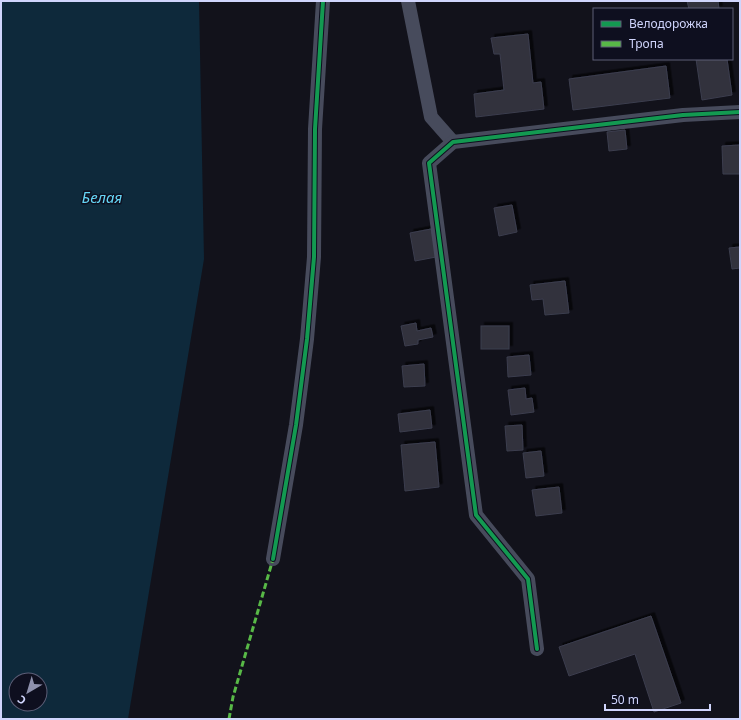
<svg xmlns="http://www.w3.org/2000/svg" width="741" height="720" font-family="'Noto Sans',sans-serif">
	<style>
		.water { fill: #0e293b; fill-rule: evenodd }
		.building { fill: #30303d; stroke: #3c3e4e; filter: url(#shadow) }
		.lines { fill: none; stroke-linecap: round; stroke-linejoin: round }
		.minor { stroke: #474b5c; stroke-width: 14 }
		.quiet { stroke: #58b947; stroke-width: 3; stroke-dasharray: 6 3; stroke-linecap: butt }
		.cycleway-casing { stroke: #0e0f1f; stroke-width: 6 }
		.cycleway { stroke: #139951; stroke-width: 4 }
		.labels { text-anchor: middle; stroke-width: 3; stroke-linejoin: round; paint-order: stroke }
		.water-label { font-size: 15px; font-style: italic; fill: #65d5f5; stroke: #0e0f1f }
	</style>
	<defs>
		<filter id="shadow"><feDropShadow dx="3.5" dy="-3.5" stdDeviation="0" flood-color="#0009"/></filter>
	</defs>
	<rect width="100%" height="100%" fill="#12121b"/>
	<!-- water -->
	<path class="water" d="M1,1H199L204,259L128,719H1ZM16,680H40V704H16Z"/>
	<!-- building -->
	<g class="building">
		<polygon points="687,1 718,1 719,9 689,9"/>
		<polygon points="528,34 533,83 541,82 544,109 476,117 474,94 504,90 500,54 494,54 491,38"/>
		<polygon points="696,59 727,59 732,95 702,100"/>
		<polygon points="666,66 670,98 573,110 569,79"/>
		<polygon points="625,130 627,149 609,151 607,132"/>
		<polygon points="740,145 740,174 723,174 722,146"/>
		<polygon points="512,205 517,232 499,236 494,208"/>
		<polygon points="431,229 436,257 415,261 410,233"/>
		<polygon points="740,247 740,268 732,269 729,248"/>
		<polygon points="565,281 569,313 545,315 543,299 532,300 530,285"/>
		<polygon points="416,323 417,331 431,328 433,337 418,340 418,344 405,346 401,326"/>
		<rect x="481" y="326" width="28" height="23"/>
		<polygon points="529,355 531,375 508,377 507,357"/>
		<polygon points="424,364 425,386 404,387 402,366"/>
		<polygon points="525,388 526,399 532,398 534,412 511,415 508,390"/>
		<polygon points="430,410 432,428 400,432 398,414"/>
		<polygon points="522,425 523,450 507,451 505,426"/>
		<polygon points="435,442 439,487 405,491 401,445"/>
		<polygon points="541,451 544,476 526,478 523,453"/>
		<polygon points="559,487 562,513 536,516 532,490"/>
		<polygon points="651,616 681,703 654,712 635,654 569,676 559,647"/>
	</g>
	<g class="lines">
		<!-- minor -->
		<g class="minor">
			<polyline points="408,1 431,117 453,142"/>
			<polyline points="273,559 296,425 307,339 314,257 315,129 323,1"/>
			<polyline points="537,649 528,579 476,515 429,163 453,142 683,115 740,112"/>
		</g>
		<!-- quiet -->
		<polyline class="quiet" points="229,719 233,697 273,559"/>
		<!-- cycleway casing -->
		<g class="cycleway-casing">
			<g id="cycleway">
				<polyline points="273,559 296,425 307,339 314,257 315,129 323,1"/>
				<polyline points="537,649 528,579 476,515 429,163 453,142 683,115 740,112"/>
			</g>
		</g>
		<!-- cycleway -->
		<use href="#cycleway" class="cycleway"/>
	</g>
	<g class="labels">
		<!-- water labels -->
		<g class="water-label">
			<text x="102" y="203">Белая</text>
		</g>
	</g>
	<!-- border -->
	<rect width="741" height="720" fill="none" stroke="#d0d5fc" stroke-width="4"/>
	<!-- legend -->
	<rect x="593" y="8" width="140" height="52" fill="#0e0f1f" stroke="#5c5e77"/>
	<rect x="601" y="21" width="20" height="6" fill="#139951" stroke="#5c5e77"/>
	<text x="629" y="28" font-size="12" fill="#d0d5fc">Велодорожка</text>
	<rect x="601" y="41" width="20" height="6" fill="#58b947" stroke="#5c5e77"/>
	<text x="629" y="48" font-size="12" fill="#d0d5fc">Тропа</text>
	<!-- north arrow -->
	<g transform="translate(28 692) rotate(218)"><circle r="19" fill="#0e0f1f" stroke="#5c5e77"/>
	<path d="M0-3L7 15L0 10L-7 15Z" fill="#8e91ad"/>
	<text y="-6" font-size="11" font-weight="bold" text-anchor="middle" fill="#d0d5fc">С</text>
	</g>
	<!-- scale -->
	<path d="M605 704v6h105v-6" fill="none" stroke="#d0d5fc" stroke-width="2"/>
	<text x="611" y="704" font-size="12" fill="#d0d5fc" stroke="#0e0f1f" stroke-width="3" paint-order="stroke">50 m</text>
</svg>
